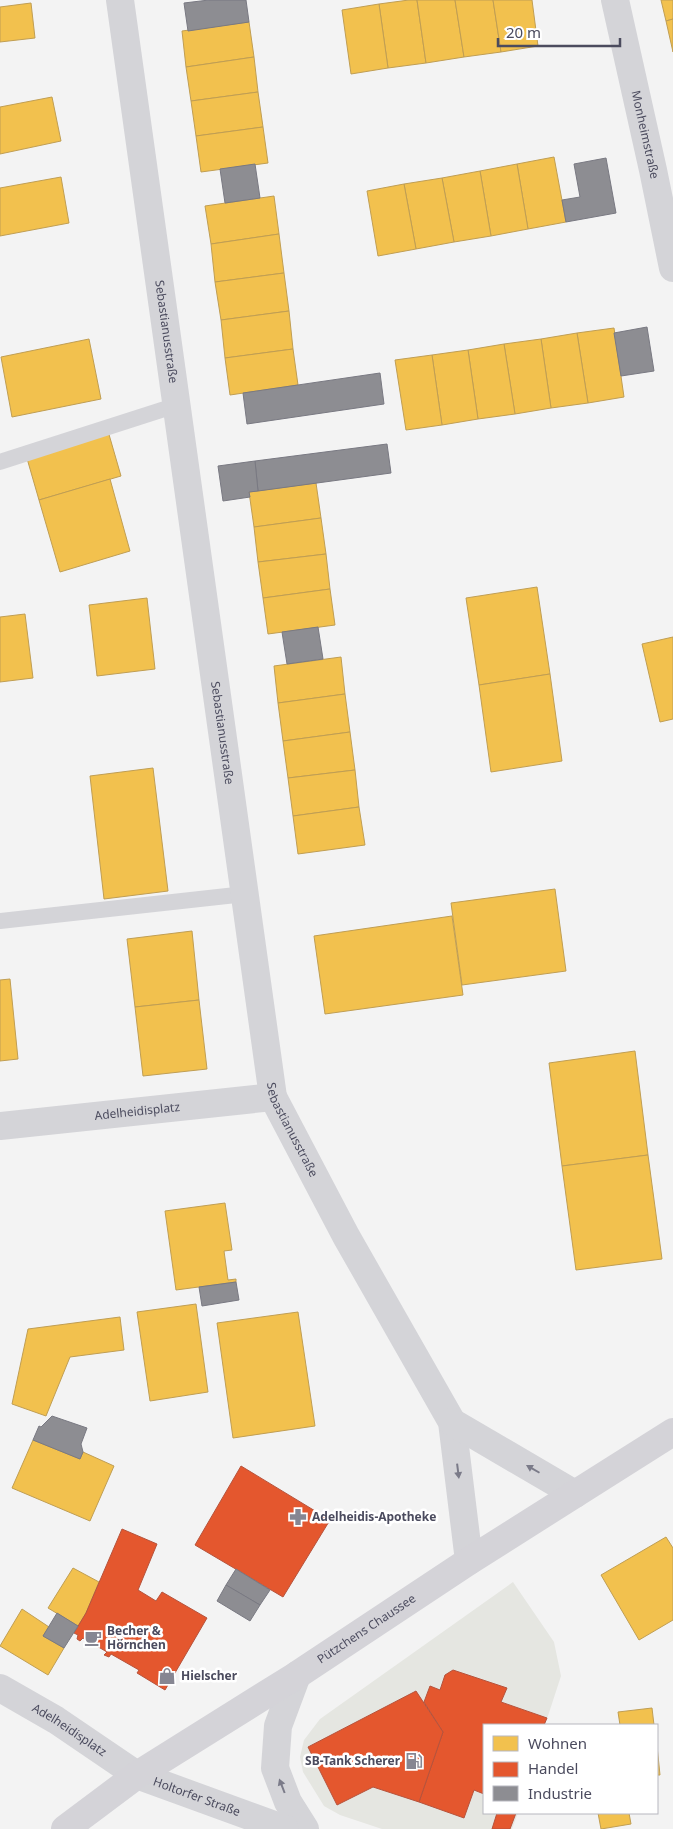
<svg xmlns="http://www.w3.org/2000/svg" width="673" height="1829" font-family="'Noto Sans',sans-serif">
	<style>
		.commercial { fill: #e5e6e1 }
		.homes { fill: #f2c14e; stroke: #c09e53 }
		.shops { fill: #e4572e; stroke: #b6533c }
		.industry { fill: #8d8d92; stroke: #797982 }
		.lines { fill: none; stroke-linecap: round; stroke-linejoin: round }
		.lane { stroke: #d4d4d8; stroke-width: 16 }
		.street { stroke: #d4d4d8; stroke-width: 28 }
		.secondary { stroke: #d4d3d8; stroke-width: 28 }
		.oneway { fill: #7b7b89 }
		.labels { text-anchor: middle; stroke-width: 5; stroke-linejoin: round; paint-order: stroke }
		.street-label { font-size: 12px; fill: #4b4b5e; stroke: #fff }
		.poi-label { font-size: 12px; font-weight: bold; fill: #4b4b5e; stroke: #fff; text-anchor: start }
	</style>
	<rect width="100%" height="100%" fill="#f3f3f3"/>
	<!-- commercial -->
	<polygon class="commercial" points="513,1582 554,1642 561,1676 545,1725 484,1725 484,1813 518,1813 512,1829 382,1829 340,1815 324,1806 303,1772 300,1757 304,1740 320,1719"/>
	<!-- homes -->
	<g class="homes">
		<polygon points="409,0 417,0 426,63 388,68 379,4"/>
		<polygon points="417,0 455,0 464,57 426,63"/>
		<polygon points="455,0 493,0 501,52 464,57"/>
		<polygon points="493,0 532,0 538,46 501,52"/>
		<polygon points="661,0 673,0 673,19 666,21"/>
		<polygon points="31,3 35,38 0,42 0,7"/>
		<polygon points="379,4 388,68 351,74 342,10"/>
		<polygon points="673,19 673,52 666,21"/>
		<polygon points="249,22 254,57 186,67 182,31"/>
		<polygon points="254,57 258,92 191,101 186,67"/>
		<polygon points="258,92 263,127 196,136 191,101"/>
		<polygon points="52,97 61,141 0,154 0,107"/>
		<polygon points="263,127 268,163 201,172 196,136"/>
		<polygon points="554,157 566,222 528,229 517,164"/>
		<polygon points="517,164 528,229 491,236 480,171"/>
		<polygon points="480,171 491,236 454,242 442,178"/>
		<polygon points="61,177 69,223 0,236 0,188"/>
		<polygon points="442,178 454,242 416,249 404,184"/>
		<polygon points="404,184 416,249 378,256 367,191"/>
		<polygon points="274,196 279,234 211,244 205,206"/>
		<polygon points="279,234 284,273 215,282 211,244"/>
		<polygon points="284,273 289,311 221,320 215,282"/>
		<polygon points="289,311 293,349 225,358 221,320"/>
		<polygon points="614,328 624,397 588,403 577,333"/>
		<polygon points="577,333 588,403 551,408 541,339"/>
		<polygon points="89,339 101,399 12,417 1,357"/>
		<polygon points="541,339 551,408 515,414 504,344"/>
		<polygon points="504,344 515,414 478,419 468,350"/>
		<polygon points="293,349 298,385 230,395 225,358"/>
		<polygon points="468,350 478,419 442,425 432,355"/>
		<polygon points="432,355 442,425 406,430 395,360"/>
		<polygon points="108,431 121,476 39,500 26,455"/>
		<polygon points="110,479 130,551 60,572 39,500"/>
		<polygon points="316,483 321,518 254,527 249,492"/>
		<polygon points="321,518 326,554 258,562 254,527"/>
		<polygon points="326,554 330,589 263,598 258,562"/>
		<polygon points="537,587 550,674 479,685 466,598"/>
		<polygon points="330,589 335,625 268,634 263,598"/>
		<polygon points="147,598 155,669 97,676 89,605"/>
		<polygon points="25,614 33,678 0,682 0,617"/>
		<polygon points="673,637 673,719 660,722 642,644"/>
		<polygon points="341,657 345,694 278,703 274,666"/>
		<polygon points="550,674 562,761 491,772 479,685"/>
		<polygon points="345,694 350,732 283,741 278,703"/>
		<polygon points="350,732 355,770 288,778 283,741"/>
		<polygon points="153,768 168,891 104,899 90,776"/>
		<polygon points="355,770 359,807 293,816 288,778"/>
		<polygon points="359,807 365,845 298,854 293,816"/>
		<polygon points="555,889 566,971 462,985 451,903"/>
		<polygon points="452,916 463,995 325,1014 314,936"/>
		<polygon points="192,931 199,1000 135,1007 127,939"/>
		<polygon points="10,979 18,1059 0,1061 0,980"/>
		<polygon points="199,1000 207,1069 143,1076 135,1007"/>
		<polygon points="635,1051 648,1155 562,1166 549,1063"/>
		<polygon points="648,1155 662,1259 576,1270 562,1166"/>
		<polygon points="225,1203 232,1250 224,1251 228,1280 236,1279 236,1282 176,1290 165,1211"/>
		<polygon points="196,1304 208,1392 150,1401 137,1312"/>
		<polygon points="298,1312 315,1426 233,1438 217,1323"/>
		<polygon points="120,1317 124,1350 70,1357 46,1416 12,1404 28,1329"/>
		<polygon points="33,1440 80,1459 83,1452 114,1466 90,1521 12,1488"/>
		<polygon points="666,1537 673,1548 673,1620 639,1640 601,1575"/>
		<polygon points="73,1568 99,1582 86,1613 78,1626 48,1608"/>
		<polygon points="22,1609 49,1627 43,1636 64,1648 48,1675 0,1646"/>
		<polygon points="652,1708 654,1725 620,1725 618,1712"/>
		<polygon points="657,1746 660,1775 657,1775"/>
		<polygon points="598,1813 629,1813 631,1824 601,1829"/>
	</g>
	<!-- shops -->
	<g class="shops">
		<polygon points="241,1466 330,1520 283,1597 195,1545"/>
		<polygon points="122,1529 157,1544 138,1590 156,1601 162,1592 207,1618 165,1690 137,1673 139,1670 111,1654 109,1657 104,1655 107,1652 83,1638 80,1641 77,1639 78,1635 74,1633 86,1613"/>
		<polygon points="453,1670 507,1688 501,1702 547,1718 544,1725 484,1725 484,1794 474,1790 464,1818 419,1802 443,1732 424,1702 430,1686 440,1690 445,1675"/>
		<polygon points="416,1691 443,1732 419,1802 373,1787 337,1805 308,1747"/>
		<polygon points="497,1813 516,1813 510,1829 492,1829"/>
	</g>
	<!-- industry -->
	<g class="industry">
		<polygon points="209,0 246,0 249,22 188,31 184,3"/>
		<polygon points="606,158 616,213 566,222 562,200 580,197 574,164"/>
		<polygon points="255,164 260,198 225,203 220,169"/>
		<polygon points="647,327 654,371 621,376 614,333"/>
		<polygon points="380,373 384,404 247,424 243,393"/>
		<polygon points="387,444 391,473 258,491 255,461"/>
		<polygon points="255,461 258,491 249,492 250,497 223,501 218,466"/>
		<polygon points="318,627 323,659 287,664 282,632"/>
		<polygon points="236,1282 239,1300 202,1306 199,1287"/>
		<polygon points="52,1416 87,1428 81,1444 83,1452 80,1459 33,1440 39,1426 41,1427"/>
		<polygon points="236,1569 270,1590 260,1605 226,1585"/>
		<polygon points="226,1585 260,1605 250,1621 217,1601"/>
		<polygon points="57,1613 78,1626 64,1648 43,1636"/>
	</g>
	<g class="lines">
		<!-- lane -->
		<g class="lane">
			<polyline points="0,462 177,405"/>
			<polyline points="0,921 245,894"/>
		</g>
		<!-- street -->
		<g class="street">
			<path id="s1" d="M120,0L273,1097L346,1236L452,1422L469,1561"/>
			<path id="s2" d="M615,0L653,170L673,268"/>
			<path id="s3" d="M0,1126L273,1097"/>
			<polyline points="452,1422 575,1494"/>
			<polyline points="297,1675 278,1726 275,1768 288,1802 305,1829"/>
			<path id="s4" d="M0,1688L56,1720L137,1775L285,1829"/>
		</g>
		<!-- secondary -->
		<path class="secondary" id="s5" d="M65,1829L137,1775L297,1675L469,1561L673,1432"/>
	</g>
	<!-- one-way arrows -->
	<defs><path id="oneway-solid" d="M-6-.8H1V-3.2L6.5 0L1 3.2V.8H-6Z" transform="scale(1.25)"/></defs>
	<g class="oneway">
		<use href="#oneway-solid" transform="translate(533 1469) rotate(-150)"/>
		<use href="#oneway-solid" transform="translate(458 1471) rotate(83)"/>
		<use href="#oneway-solid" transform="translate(282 1786) rotate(-111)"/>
	</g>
	<!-- icons -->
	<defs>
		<g id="pharmacy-bare" transform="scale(1.35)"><path d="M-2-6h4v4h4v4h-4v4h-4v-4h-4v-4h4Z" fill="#868692" stroke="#fff" stroke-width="2.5" paint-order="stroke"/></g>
		<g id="cafe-bare" transform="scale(1.35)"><path d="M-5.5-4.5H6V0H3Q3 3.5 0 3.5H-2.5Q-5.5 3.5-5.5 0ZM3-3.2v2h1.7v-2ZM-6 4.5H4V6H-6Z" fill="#868692" stroke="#fff" stroke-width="2.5" paint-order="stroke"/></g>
		<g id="shop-bare" transform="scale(1.35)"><path d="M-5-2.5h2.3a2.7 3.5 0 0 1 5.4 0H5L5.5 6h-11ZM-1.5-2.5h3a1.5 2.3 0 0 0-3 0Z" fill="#868692" stroke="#fff" stroke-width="2.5" paint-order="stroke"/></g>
		<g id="fuel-bare" transform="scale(1.35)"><path d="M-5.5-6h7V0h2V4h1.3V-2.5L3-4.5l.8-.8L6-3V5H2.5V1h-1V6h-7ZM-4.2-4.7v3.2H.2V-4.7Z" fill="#868692" stroke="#fff" stroke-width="2.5" paint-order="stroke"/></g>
	</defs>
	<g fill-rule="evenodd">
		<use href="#pharmacy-bare" x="298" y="1517"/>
		<use href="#cafe-bare" x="93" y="1638"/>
		<use href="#shop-bare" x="167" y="1676"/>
		<use href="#fuel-bare" x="414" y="1761"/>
	</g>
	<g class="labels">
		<!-- street labels -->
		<g class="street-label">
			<text dy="4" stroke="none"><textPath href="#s2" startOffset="138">Monheimstraße</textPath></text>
			<text dy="4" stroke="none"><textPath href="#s1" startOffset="335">Sebastianusstraße</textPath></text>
			<text dy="4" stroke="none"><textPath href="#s1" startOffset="740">Sebastianusstraße</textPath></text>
			<text dy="4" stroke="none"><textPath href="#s3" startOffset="138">Adelheidisplatz</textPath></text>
			<text dy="4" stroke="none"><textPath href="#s1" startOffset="1145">Sebastianusstraße</textPath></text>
			<text dy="4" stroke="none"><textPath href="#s5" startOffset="362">Pützchens Chaussee</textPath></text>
			<text dy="4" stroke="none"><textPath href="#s4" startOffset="81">Adelheidisplatz</textPath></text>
			<text dy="4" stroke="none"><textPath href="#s4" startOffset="226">Holtorfer Straße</textPath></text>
		</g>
		<!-- poi labels -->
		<g class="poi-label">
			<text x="312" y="1521">Adelheidis-Apotheke</text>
			<text x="107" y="1635">Becher &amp;<tspan x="107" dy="14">Hörnchen</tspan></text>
			<text x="181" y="1680">Hielscher</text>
			<text x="400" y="1765" text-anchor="end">SB-Tank Scherer</text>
		</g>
	</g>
	<!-- legend -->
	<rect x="483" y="1724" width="175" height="90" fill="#ffffff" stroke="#b7b7bf"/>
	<rect x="493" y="1736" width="25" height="15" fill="#f2c14e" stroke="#b7b7bf"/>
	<text x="528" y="1749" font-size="15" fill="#4b4b5e">Wohnen</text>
	<rect x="493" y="1762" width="25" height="15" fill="#e4572e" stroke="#b7b7bf"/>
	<text x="528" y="1774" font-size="15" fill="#4b4b5e">Handel</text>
	<rect x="493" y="1786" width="25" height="15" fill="#8d8d92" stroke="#b7b7bf"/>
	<text x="528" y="1799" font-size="15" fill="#4b4b5e">Industrie</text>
	<!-- scale -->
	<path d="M498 38v8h122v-8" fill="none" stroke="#4b4b5e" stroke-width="2.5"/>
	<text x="506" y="38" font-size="15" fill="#4b4b5e" stroke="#ffffff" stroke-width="4" paint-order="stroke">20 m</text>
</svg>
